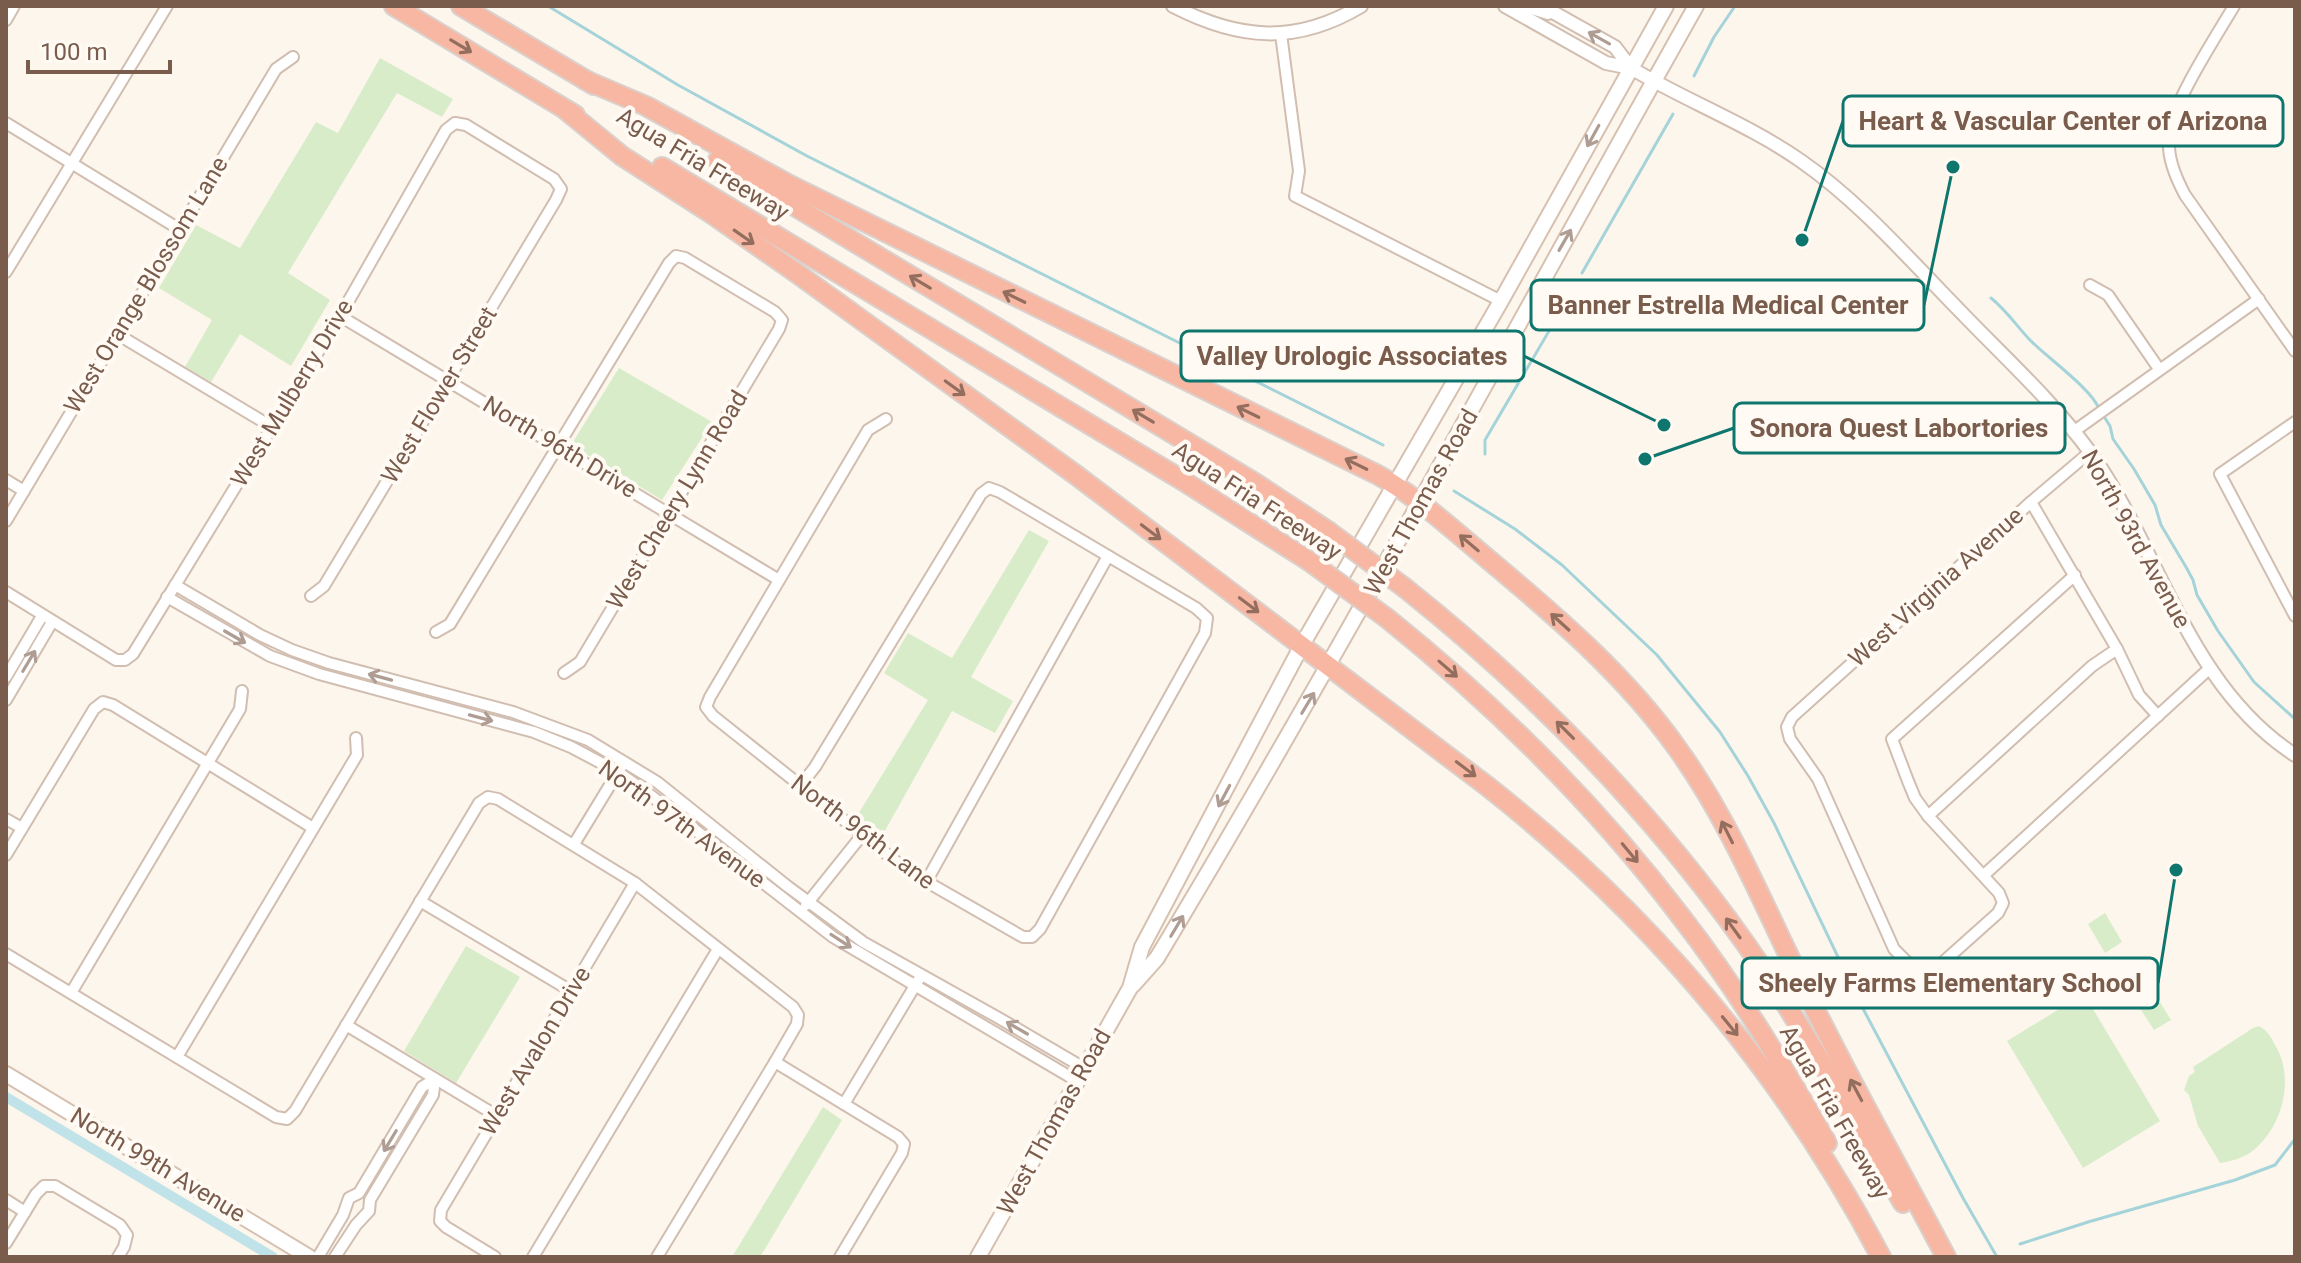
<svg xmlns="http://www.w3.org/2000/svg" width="2301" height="1263" font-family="Roboto,sans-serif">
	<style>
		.green { fill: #d8ecc9 }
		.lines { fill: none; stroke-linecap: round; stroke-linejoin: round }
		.stream { stroke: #a5d3da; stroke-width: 3 }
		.canal { stroke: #bfe3e8; stroke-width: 10 }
		.minor-casing { stroke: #d1beb0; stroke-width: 14 }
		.tertiary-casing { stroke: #d1beb0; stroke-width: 16 }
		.secondary-casing { stroke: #d6c0b0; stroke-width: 18 }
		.motorway-casing { stroke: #dad1cd; stroke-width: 22 }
		.minor { stroke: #fff; stroke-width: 10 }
		.tertiary { stroke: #fff; stroke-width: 12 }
		.secondary { stroke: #fff; stroke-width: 14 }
		.motorway { stroke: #f7b7a3; stroke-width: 18 }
		.motorway-bridge-casing { stroke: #dad1cd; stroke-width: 22; stroke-linecap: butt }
		.motorway-bridge { stroke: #f7b7a3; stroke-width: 18 }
		.oneway { stroke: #af9d94 }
		.oneway2 { stroke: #936e5e }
		.labels { text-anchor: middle; stroke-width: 8; stroke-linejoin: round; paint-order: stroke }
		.street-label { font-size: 24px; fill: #7a5c4d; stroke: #fffaf3 }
		.leader { fill: none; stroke: #0f766e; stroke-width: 3 }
		.callout-dot { fill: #0f766e; stroke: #fffaf3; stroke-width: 3 }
		.callout { fill: #fffaf3; stroke: #0f766e; stroke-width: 3 }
		.callout-label { font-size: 26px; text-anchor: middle; font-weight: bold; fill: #7a5c4d }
	</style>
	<rect width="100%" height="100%" fill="#fdf6ec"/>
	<!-- green -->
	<g class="green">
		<polygon points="380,58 453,99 442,117 397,93 288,273 330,300 291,366 240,334 211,382 185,367 212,320 159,288 196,225 240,248 316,122 338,133"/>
		<polygon points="619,368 712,422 662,500 571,445"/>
		<polygon points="1029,530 1049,541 971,677 1013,701 995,733 952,711 882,836 857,816 928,700 884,673 908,633 952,658"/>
		<polygon points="2105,913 2122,942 2105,953 2088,924"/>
		<polygon points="466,946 520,977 456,1083 404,1051"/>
		<polygon points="2153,991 2171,1020 2154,1030 2136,1002"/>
		<polygon points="2084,994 2160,1121 2083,1168 2007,1041"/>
		<path d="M2259,1026C2267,1030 2271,1037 2275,1045C2295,1077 2283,1125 2255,1149C2245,1158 2232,1161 2220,1163L2198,1126L2189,1095L2184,1090L2189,1076L2195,1072L2193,1067L2253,1028Z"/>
		<polygon points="823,1107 842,1120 760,1257 732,1257"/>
	</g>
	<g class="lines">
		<!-- stream -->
		<g class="stream">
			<polyline points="548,6 678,85 807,156 1383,445"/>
			<polyline points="1694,76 1714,37 1735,6"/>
			<polyline points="1582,273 1673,114"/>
			<path d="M1991,298C2006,310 2016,325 2029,339C2045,356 2092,389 2099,409"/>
			<polyline points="2103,415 2110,426 2113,439 2134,469 2155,505 2161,525 2186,567 2193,580 2197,595 2218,631 2254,682 2295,719"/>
			<polyline points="1485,454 1485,440 1569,297"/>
			<polyline points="1454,491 1515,529 1562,565 1657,655 1720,732 1748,776 1774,823 1859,1001 1963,1198 1997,1257"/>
			<polyline points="2020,1244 2088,1222 2235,1180 2275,1165 2295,1139"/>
		</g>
		<!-- canal -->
		<polyline class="canal" points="6,1097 273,1257"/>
		<!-- minor casing -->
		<g class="minor-casing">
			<g id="minor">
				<path d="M2234,6C2217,35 2171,105 2169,135C2167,157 2175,176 2185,195L2295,351"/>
				<polyline points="6,20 14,6"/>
				<polyline points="1281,34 1299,171 1295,196 1501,301"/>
				<polyline points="6,123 179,229"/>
				<polyline points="6,272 167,6"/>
				<polyline points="2090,285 2108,295 2159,369"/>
				<polyline points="340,316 779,580"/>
				<polyline points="117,334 272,427"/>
				<polyline points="2295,422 2220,474 2295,616"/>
				<polyline points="2073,432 2259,299"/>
				<polyline points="6,480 24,491"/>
				<polyline points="2031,502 2117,649 2139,695 2158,716"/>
				<polyline points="6,521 276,69 293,57"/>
				<polyline points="2075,575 1892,739 1908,781 1915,798 1928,816 1999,893 2003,903 1998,913 1932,972 1921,976 1894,949 1818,779 1790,739 1787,727 1792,717 2031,502 2090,452"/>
				<polyline points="175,585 260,635 292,650 329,663 513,712 588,740 657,782 787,886 863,942 997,1017 1084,1068"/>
				<polyline points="6,592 116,660 125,660 133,654 340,316 446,130 455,123 466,125 554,179 561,189 556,200 324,586 311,596"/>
				<polyline points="167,597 270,656 319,674 534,732 571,747 618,772 645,791 833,937 1077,1081"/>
				<polyline points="436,632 450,624 669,263 676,256 685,258 775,312 782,320 779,329 580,662 564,673"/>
				<polyline points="6,677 42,616"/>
				<polyline points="6,700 52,622"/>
				<polyline points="800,786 815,767 981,494 989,488 1000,492 1196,608 1207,618 1205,633 1040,929 1032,937 1023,937 908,871 713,716 706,707 710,697 868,430 886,419"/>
				<polyline points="1928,816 2092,666 2117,649"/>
				<polyline points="6,819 22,828"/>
				<polyline points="574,844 621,767"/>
				<polyline points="6,855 94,709 103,702 113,705 313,828"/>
				<polyline points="1984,875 2210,668"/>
				<polyline points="926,882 1108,556"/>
				<polyline points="420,901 571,991"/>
				<polyline points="806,905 862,835"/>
				<polyline points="6,954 276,1117 287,1119 295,1111 479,803 488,797 498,799 635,883 793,1007 798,1015 797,1024 775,1062 657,1257"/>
				<polyline points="71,993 240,709 242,691"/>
				<polyline points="346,1025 497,1116"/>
				<polyline points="177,1057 357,755 356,738"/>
				<polyline points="775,1062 898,1137 904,1144 902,1153 840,1257"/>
				<polyline points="844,1104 919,979"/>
				<polyline points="6,1200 25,1212"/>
				<polyline points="6,1243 36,1194 44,1186 55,1186 120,1225 127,1235 124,1247 118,1257"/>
				<polyline points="318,1257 343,1215 349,1198 359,1193 422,1087 435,1079"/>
				<polyline points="335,1257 356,1225 369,1211 370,1200 433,1095 435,1079"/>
				<polyline points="495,1257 446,1227 440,1221 441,1210 635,883"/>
				<polyline points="533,1257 718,949"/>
			</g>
		</g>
		<!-- tertiary casing -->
		<g class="tertiary-casing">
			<g id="tertiary">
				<path d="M1173,6C1239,40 1296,45 1361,6"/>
				<path d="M1505,6L1606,63L1631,68C1686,101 1748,124 1801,161C1860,202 1909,259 1959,310C2003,356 2052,400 2090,452C2161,551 2187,685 2295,755"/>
				<polyline points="1526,6 1548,13"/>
				<polyline points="1542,6 1615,47 1631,68"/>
			</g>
		</g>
		<!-- secondary casing -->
		<g class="secondary-casing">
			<g id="secondary">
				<path d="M1133,985L1157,958C1345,646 1517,324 1696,6"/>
				<polyline points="6,1074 309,1257"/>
				<polyline points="978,1257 1130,988 1142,947 1302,645 1501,301 1666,6"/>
			</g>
		</g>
		<!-- motorway casing -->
		<g class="motorway-casing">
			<g id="motorway">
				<polyline points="394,6 575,115"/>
				<polyline points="461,6 594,85"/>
				<path d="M585,80L646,106L786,183L1378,475C1419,498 1453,530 1489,560C1556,616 1626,676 1677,748C1729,820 1763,904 1802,983C1847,1076 1898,1166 1946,1257"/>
				<path d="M567,111L622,156L712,214L798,274L1076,475L1487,786C1651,915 1783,1072 1881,1257"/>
				<polyline points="718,160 1255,483 1328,531"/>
				<polyline points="662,167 1182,480 1309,561"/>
				<path d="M1405,588C1534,691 1649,808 1745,943C1803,1026 1852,1115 1903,1203"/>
				<path d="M1388,619C1497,707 1597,806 1682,918C1737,989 1783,1066 1827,1143"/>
			</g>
		</g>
		<!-- minor -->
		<use href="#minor" class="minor"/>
		<!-- tertiary -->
		<use href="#tertiary" class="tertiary"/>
		<!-- secondary -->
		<use href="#secondary" class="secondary"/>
		<!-- motorway -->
		<use href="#motorway" class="motorway"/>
		<!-- motorway-bridge casing -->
		<g class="motorway-bridge-casing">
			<g id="motorway-bridge">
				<polyline points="1328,531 1405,588"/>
				<polyline points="1309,561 1388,619"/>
			</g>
		</g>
		<!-- motorway-bridge -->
		<use href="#motorway-bridge" class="motorway-bridge"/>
	</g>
	<!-- one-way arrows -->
	<defs><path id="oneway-shaft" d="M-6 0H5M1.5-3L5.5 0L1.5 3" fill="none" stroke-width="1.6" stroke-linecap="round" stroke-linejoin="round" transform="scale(2)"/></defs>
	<g class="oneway">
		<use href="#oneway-shaft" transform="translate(1599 38) rotate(-151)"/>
		<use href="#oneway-shaft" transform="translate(1593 136) rotate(119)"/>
		<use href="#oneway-shaft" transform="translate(1565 240) rotate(-60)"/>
		<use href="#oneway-shaft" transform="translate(235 637) rotate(30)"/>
		<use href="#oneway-shaft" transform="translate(29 661) rotate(-59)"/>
		<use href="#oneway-shaft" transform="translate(380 677) rotate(-165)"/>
		<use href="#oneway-shaft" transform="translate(1308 703) rotate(-59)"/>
		<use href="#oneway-shaft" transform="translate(481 718) rotate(15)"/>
		<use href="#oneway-shaft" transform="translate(1224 796) rotate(118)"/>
		<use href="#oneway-shaft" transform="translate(1177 926) rotate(-59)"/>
		<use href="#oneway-shaft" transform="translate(841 941) rotate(33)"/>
		<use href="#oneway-shaft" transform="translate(1017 1028) rotate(-150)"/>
		<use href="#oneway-shaft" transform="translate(390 1141) rotate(121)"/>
	</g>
	<g class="oneway2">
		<use href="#oneway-shaft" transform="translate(461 46) rotate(31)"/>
		<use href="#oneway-shaft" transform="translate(744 237) rotate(35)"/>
		<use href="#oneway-shaft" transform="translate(920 282) rotate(-149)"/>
		<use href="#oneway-shaft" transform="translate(1014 297) rotate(-154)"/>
		<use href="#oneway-shaft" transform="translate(955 388) rotate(36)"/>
		<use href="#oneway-shaft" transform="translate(1248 412) rotate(-154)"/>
		<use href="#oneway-shaft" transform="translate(1143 416) rotate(-149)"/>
		<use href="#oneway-shaft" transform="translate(1356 464) rotate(-154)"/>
		<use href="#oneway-shaft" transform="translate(1151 532) rotate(37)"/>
		<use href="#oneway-shaft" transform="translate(1469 543) rotate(-140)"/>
		<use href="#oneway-shaft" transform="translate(1249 605) rotate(37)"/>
		<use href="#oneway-shaft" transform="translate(1560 622) rotate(-138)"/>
		<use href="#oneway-shaft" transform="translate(1448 669) rotate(41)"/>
		<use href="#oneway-shaft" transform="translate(1565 730) rotate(-135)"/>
		<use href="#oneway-shaft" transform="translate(1466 769) rotate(37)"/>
		<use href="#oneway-shaft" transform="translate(1727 832) rotate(-117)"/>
		<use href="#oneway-shaft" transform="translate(1630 853) rotate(50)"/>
		<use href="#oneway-shaft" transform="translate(1733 928) rotate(-126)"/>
		<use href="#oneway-shaft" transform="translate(1730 1026) rotate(51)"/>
		<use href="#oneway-shaft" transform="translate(1856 1090) rotate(-118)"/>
	</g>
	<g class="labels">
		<!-- street labels -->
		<g class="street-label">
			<text transform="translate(703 164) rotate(31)" y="8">Agua Fria Freeway</text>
			<text transform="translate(146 285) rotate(-59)" y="8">West Orange Blossom Lane</text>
			<text transform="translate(292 393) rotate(-59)" y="8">West Mulberry Drive</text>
			<text transform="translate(439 395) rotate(-59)" y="8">West Flower Street</text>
			<text transform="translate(560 447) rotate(31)" y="8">North 96th Drive</text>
			<text transform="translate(677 500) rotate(-59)" y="8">West Cheery Lynn Road</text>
			<text transform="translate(1257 501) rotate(33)" y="8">Agua Fria Freeway</text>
			<text transform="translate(1421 502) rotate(-61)" y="8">West Thomas Road</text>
			<text transform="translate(2136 539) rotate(61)" y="8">North 93rd Avenue</text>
			<text transform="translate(1936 587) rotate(-42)" y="8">West Virginia Avenue</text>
			<text transform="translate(682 824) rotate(36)" y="8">North 97th Avenue</text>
			<text transform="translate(863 832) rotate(37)" y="8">North 96th Lane</text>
			<text transform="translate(535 1051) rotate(-59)" y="8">West Avalon Drive</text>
			<text transform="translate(1835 1112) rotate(60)" y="8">Agua Fria Freeway</text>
			<text transform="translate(1054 1122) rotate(-61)" y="8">West Thomas Road</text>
			<text transform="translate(158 1165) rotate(31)" y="8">North 99th Avenue</text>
		</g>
	</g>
	<!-- callouts -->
	<path class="leader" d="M1802 240L1843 121M1953 167L1924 305M1664 425L1524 356M1645 459L1734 428M2176 870L2158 983"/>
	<g class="callout-dot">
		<circle cx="1802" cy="240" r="8"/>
		<circle cx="1953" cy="167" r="8"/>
		<circle cx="1664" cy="425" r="8"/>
		<circle cx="1645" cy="459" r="8"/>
		<circle cx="2176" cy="870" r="8"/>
	</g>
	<g class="callout">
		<rect x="1843" y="96" width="440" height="50" rx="8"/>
		<rect x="1531" y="280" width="393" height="50" rx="8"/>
		<rect x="1181" y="331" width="343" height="50" rx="8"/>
		<rect x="1734" y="403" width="331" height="50" rx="8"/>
		<rect x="1742" y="958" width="416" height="50" rx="8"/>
	</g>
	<g class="callout-label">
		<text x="2063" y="130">Heart &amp; Vascular Center of Arizona</text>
		<text x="1728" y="314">Banner Estrella Medical Center</text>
		<text x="1352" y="365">Valley Urologic Associates</text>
		<text x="1899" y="437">Sonora Quest Labortories</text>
		<text x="1950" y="992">Sheely Farms Elementary School</text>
	</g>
	<!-- border -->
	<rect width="2301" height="1263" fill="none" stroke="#7a5c4d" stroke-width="16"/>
	<!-- scale -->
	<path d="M28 60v12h142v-12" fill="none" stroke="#7a5c4d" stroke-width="4"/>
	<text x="40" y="60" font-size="24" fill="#7a5c4d" stroke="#fffaf3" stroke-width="6" paint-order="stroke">100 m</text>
</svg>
